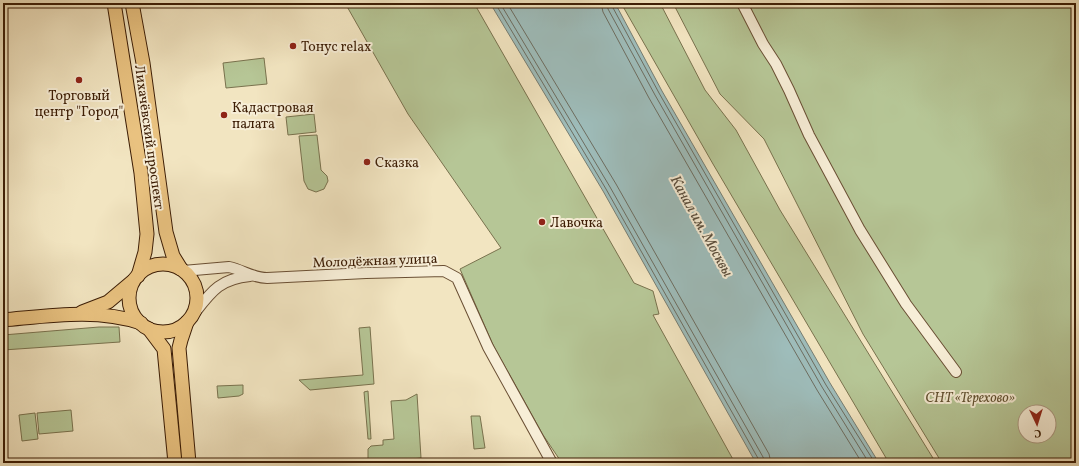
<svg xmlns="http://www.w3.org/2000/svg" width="1079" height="466" font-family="Vollkorn,serif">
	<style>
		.green { fill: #b6c696; stroke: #79724e; fill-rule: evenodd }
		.water { fill: #9ebdbb; stroke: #777d72 }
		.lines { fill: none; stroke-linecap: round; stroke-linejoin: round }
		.shore { stroke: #6d6d60; stroke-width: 1 }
		.minor-casing { stroke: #6a4f34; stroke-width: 12 }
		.major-casing { stroke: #3c1d05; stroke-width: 15 }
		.minor { stroke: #f7eed7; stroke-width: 10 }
		.major { stroke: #e9c280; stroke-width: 13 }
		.poi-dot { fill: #8f2418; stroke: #f7eed7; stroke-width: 1.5 }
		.labels { text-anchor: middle; stroke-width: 4; stroke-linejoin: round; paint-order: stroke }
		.poi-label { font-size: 14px; fill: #3c1d05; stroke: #f7eed7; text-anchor: start }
		.street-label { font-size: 14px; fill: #3c1d05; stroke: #f7eed7 }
		.park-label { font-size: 14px; font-style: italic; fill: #615030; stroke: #f7eed7 }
		.water-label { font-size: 15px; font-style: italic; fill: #594d3c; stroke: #f7eed7 }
	</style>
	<rect width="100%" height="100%" fill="#f2e5c1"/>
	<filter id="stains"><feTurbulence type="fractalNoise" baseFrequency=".005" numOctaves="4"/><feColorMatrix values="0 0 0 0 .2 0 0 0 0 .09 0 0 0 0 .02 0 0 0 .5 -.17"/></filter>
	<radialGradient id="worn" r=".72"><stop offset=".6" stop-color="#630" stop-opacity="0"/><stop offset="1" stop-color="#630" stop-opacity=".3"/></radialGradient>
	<!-- green -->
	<g class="green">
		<polygon points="345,3 474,3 634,283 653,291 659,314 653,315 735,463 562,463 543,435 493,345 460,269 501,248 408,114"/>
		<polygon points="621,3 660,3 705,90 736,130 780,210 936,463 889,463 713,164"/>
		<path d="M673,3H1076V463H942L863,334L764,139L720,94ZM1025,412H1049V436H1025Z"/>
		<polygon points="264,58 267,84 226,88 223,63"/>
		<polygon points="314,114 316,132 288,135 286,117"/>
		<polygon points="317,135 321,170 327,176 328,181 324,189 316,192 308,189 304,181 299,136"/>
		<polygon points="99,327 119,327 120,342 3,350 3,335"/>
		<polygon points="370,327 374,384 310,390 299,380 363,375 359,328"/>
		<polygon points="243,385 243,394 239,396 218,398 217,386"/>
		<polygon points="368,391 371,439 368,439 364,392"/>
		<polygon points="417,394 421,458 372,463 368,459 368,449 371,446 383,445 383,440 394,439 391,401 406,400"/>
		<polygon points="71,410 73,431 39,434 37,413"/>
		<polygon points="35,413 38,439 22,441 19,415"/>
		<polygon points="471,416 480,416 485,448 474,449"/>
	</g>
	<!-- water -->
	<polygon class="water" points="490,3 615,3 662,91 830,383 879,463 756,463 603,191"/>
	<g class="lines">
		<!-- shore -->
		<g class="shore">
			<polyline points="495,3 606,189 759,460 760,463"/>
			<polyline points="500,3 610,187 763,457 765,463"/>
			<polyline points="507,3 616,184 769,454 771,463"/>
			<polyline points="601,3 603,12 649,98 817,390 862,463"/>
			<polyline points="607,3 608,9 655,95 822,387 869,463"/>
			<polyline points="612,3 612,6 659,93 826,385 875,463"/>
		</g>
		<!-- minor casing -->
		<g class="minor-casing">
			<g id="minor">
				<polyline points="742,3 763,44 776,64 789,90 809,135 860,230 906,304 956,372"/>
				<path d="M183,271L229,267C243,270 253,278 267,278L366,273L444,271L457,278L488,347L552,463"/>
				<path d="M193,315C211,292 219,279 250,276"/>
			</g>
		</g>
		<!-- major casing -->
		<g class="major-casing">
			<g id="major">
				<polyline points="114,3 141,173 147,234 145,252 138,276"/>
				<polyline points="132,3 143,63 166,232 173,256 181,269"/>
				<circle cx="163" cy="298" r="34"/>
				<polyline points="82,312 108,302 133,281"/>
				<path d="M3,320C49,316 96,308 141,323"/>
				<polyline points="187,322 181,340 179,348 189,463"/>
				<polyline points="149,329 164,349 175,463"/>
			</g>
		</g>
		<!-- minor -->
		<use href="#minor" class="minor"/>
		<!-- major -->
		<use href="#major" class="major"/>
	</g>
	<!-- markers -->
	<g class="poi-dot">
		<circle cx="293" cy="46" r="4"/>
		<circle cx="79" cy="80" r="4"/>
		<circle cx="224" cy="115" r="4"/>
		<circle cx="367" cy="162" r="4"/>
		<circle cx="542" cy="222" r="4"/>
	</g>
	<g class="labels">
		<!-- poi labels -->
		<g class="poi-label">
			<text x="301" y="51">Тонус relax</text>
			<text x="79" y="100" text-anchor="middle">Торговый<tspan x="79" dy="16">центр "Город"</tspan></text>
			<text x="232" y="112">Кадастровая<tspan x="232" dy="16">палата</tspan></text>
			<text x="375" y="167">Сказка</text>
			<text x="550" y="227">Лавочка</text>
		</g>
		<!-- street labels -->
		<g class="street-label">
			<text transform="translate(150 137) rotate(82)" y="5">Лихачёвский проспект</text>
			<text transform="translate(375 260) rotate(-2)" y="5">Молодёжная улица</text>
		</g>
		<!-- park labels -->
		<g class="park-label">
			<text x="970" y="402">СНТ «Терехово»</text>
		</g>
		<!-- water labels -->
		<g class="water-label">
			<text transform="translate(702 226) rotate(61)" y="5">Канал им. Москвы</text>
		</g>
	</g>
	<!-- margin -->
	<rect width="1079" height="466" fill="none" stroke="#f2e5c1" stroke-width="16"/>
	<rect x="4" y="4" width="1071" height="458" fill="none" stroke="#3c1d05" stroke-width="2"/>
	<rect x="8" y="8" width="1063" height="450" fill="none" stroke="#3c1d05"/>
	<!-- north arrow -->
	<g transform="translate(1037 424) rotate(176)"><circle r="19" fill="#f7eed7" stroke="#ac9a83"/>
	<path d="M0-3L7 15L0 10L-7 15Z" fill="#8f2418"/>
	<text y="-6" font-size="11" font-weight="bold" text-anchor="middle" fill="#3c1d05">С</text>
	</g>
	<rect width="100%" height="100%" filter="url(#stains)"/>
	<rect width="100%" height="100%" fill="url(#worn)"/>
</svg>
